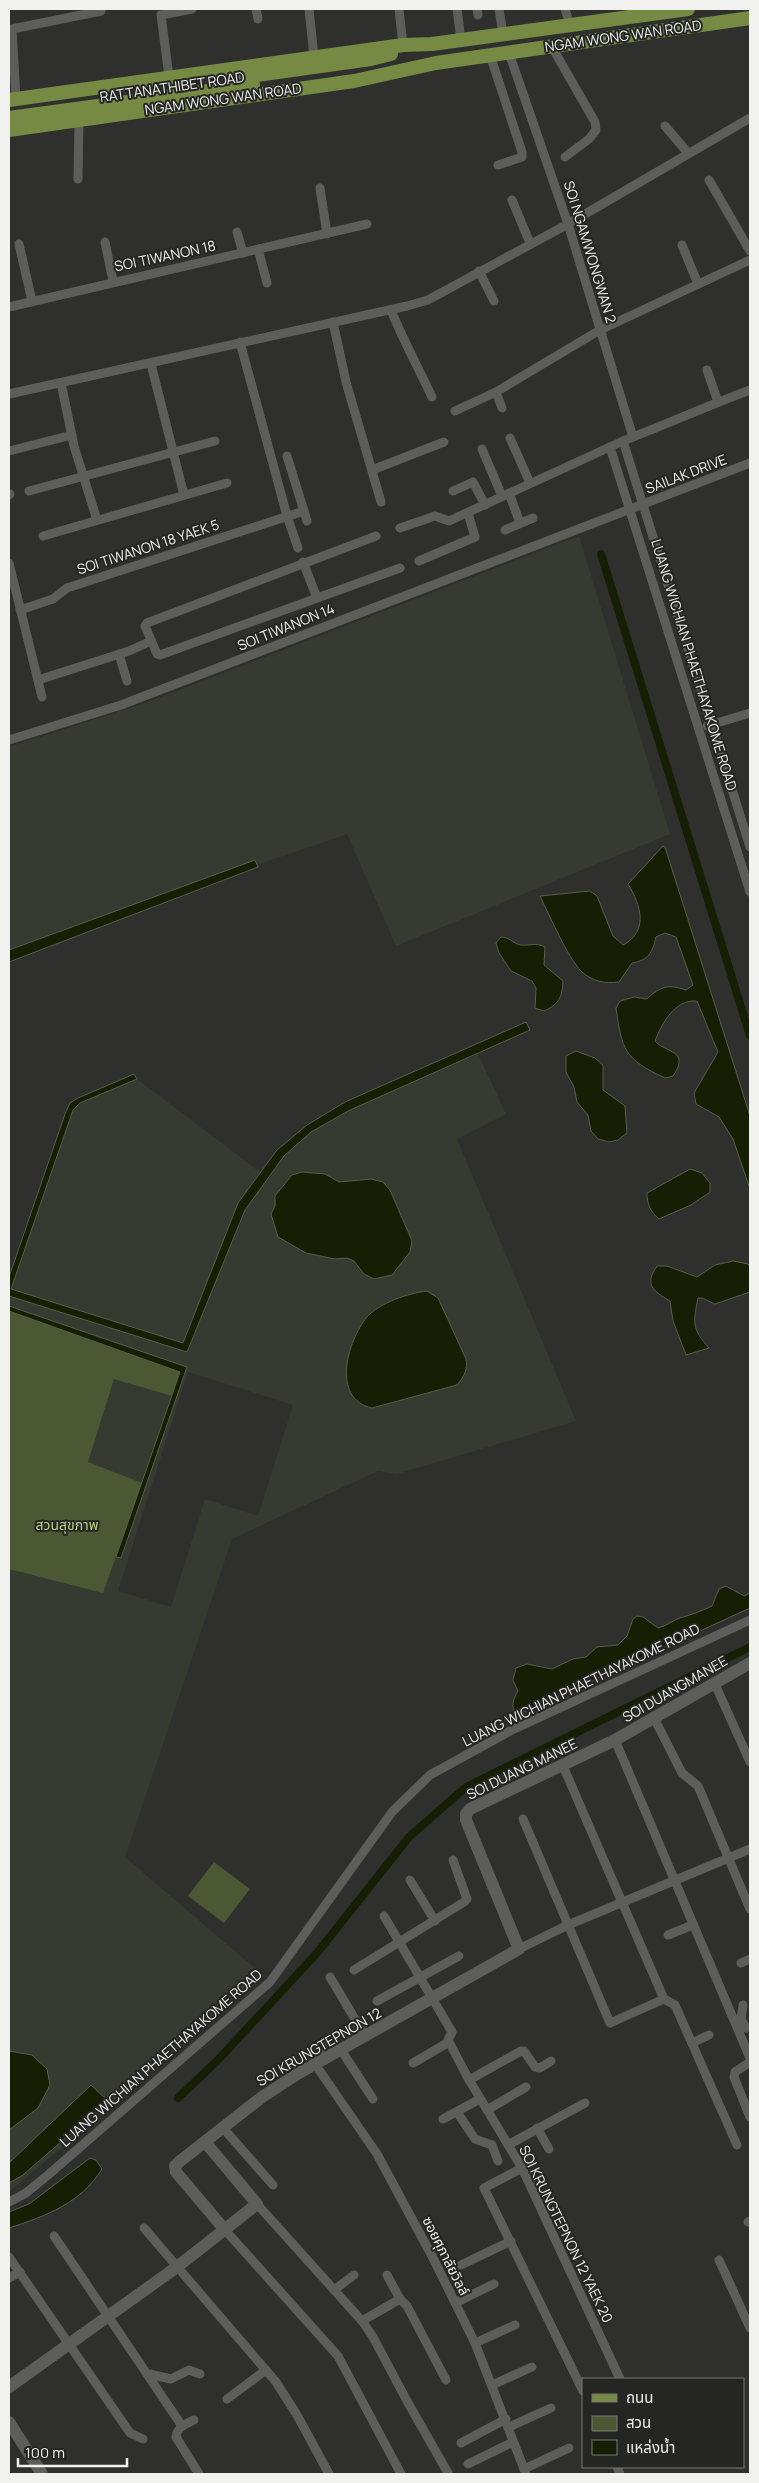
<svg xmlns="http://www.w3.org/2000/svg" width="759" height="2483" font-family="Manrope,'Noto Sans Thai',sans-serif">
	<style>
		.built { fill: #363a31; fill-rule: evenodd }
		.green { fill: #4c5833 }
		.water { fill: #161e03; stroke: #585e4a }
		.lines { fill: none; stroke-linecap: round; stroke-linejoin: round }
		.canal { stroke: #161e03; stroke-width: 8 }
		.street { stroke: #5d5e5b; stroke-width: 9 }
		.secondary { stroke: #5d5e5b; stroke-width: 12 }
		.primary { stroke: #768a44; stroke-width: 14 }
		.labels { text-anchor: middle; stroke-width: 4; stroke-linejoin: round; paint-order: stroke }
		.street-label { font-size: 14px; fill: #f1f2f0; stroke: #252623 }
		.park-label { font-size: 14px; fill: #b7d282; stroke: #252623 }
	</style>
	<rect width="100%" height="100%" fill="#2f302d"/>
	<!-- built -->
	<g class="built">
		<polygon points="579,536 670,834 396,946 347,834 9,950 9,747 148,702"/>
		<path d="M478,1054L506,1114L457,1139L576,1421L397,1474L378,1471L232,1539L125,1857L264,1976L9,2192V1296L187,1352L245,1210L284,1156L311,1132L350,1110ZM188,1372L293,1405L258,1516L205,1499L171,1607L118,1591Z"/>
		<polygon points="137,1079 260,1172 238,1204 183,1343 11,1289 73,1110 80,1103"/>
	</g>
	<!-- green -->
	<g class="green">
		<polygon points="9,1311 180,1371 172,1396 114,1379 88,1462 142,1483 103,1593 9,1569"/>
		<polygon points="214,1862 250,1889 224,1923 188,1896"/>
	</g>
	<!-- water -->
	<g class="water">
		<path d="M663,846L665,847L750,1116V1189L733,1139L719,1117L696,1104L694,1093L718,1052L697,1001C675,999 662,1023 655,1041C665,1053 691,1050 673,1076L665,1078C624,1059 622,1050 616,1008L620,1001L634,997L647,999C660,986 669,984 686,990L693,985L676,937L665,933L656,937C652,953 649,960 632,963L619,982C605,984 592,981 582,972C567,957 550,916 540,896L590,891L597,896L613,936L623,945C649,931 641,905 628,884Z"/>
		<polygon points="255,860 258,867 9,962 9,950"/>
		<path d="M501,937C509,937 513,943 520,945C529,946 536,942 545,947L544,965L563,981C562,998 559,1004 544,1011L535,1008L536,988L532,981L511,971L499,953L496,943Z"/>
		<polygon points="526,1022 530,1030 350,1110 311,1132 284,1156 245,1210 187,1352 9,1296 9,1277 65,1114 70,1103 78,1098 134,1074 137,1079 80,1103 73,1110 11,1289 183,1343 238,1203 277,1150 307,1125 345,1102"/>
		<polygon points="576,1051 595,1058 603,1065 603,1090 625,1106 627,1133 618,1140 609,1142 598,1139 591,1131 588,1115 577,1102 574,1087 566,1072 566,1056"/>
		<path d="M690,1169L702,1173L710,1183V1192L691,1205L659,1219C651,1212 647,1205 647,1193Z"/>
		<polygon points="302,1172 325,1174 339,1182 371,1179 383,1182 390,1190 412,1241 410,1252 392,1275 374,1279 364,1274 354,1261 347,1258 335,1259 306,1253 278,1237 271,1214 275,1206 275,1196 292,1175"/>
		<path d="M733,1261L748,1264L750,1267V1292L715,1304L702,1298H698C693,1323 692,1329 709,1348L686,1355L673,1321L670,1301C653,1291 644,1285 657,1266H667L697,1277L715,1265Z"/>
		<path d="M427,1291L438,1298L466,1359C468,1369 464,1377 457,1385L372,1408C331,1399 347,1341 367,1317C379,1303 409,1293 427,1291Z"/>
		<polygon points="9,1306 187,1367 121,1558 116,1557 180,1372 9,1311"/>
		<path d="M726,1586L744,1596L750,1593V1608L517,1715C510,1706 513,1700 518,1691L513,1680L516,1668L527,1664L552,1669L573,1659L586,1657L597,1647L618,1645L627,1636L633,1619L637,1616L643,1617L658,1628C667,1626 673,1620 680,1618C691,1615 701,1611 712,1606L719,1589Z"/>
		<polygon points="9,2051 32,2055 47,2069 50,2085 38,2108 9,2130"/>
		<polygon points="91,2085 108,2101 23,2175 9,2183 9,2163"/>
		<path d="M90,2158L96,2160L102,2169C81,2203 46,2216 9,2228V2212L29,2204Z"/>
	</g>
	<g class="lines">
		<!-- canal -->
		<g class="canal">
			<polyline points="601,554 750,1036"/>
			<polyline points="178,2098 218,2060 317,1953 409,1837 466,1787 750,1647"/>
		</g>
		<!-- street -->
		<g class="street">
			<polyline points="256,9 258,19"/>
			<polyline points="309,9 314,57"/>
			<polyline points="399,9 403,45"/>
			<polyline points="457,9 461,40"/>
			<polyline points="477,9 478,15"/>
			<polyline points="499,9 503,34"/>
			<polyline points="565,9 570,25"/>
			<polyline points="552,47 595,122 596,130 589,139 565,157"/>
			<polyline points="509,53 568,224 633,437"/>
			<polyline points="490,55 522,152 522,157 498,165"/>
			<polyline points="169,77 161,15 192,9"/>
			<polyline points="16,99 12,29 101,11"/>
			<polyline points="665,126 688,153"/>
			<polyline points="78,179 79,120"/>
			<polyline points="709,180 750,251"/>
			<polyline points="320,188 327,234"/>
			<polyline points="512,200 530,243"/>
			<polyline points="237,232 243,253"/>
			<polyline points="105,242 113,281"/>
			<polyline points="19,244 32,301"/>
			<polyline points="682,245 698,284"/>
			<polyline points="258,249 267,283"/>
			<polyline points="479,271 494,301"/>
			<polyline points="9,307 367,224"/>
			<path d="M391,310C403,340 418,367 432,397"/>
			<polyline points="333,322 346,382 381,502"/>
			<polyline points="240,342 287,516 298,548"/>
			<polyline points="151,364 184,495"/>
			<polyline points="707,370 718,402"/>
			<polyline points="61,383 74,446 97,520"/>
			<polyline points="496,392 502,408"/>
			<polyline points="9,394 407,306 428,300 568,224 750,118"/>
			<polyline points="455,411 496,392 600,330 750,260"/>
			<polyline points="510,438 530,483"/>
			<polyline points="623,441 750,847"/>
			<polyline points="610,447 750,892"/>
			<polyline points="482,449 502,496"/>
			<polyline points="9,451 72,435"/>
			<polyline points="287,456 307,521"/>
			<polyline points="372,470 444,442"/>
			<polyline points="29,491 215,441"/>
			<polyline points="453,491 473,482 485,505"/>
			<polyline points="509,493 520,523"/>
			<polyline points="9,495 10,494"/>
			<path d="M400,528L435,516L449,521L623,441C665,425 707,406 750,390"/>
			<polyline points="505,530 533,518"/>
			<polyline points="43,536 227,483"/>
			<polyline points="376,536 147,623 145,626 157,654 160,655 400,568"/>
			<polyline points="419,561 475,537 468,513"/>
			<polyline points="303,562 317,598"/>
			<polyline points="9,563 42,697"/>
			<polyline points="20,610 53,599 67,588 304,511"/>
			<polyline points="119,654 127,681"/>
			<polyline points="38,680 129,651 151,641"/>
			<polyline points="707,726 750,713"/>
			<polyline points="9,740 121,705 750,463"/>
			<polyline points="714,1682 750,1762"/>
			<polyline points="654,1718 682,1773 698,1786 750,1909"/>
			<polyline points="615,1740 750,2058"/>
			<polyline points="563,1766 664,1999 675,2005 737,2145"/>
			<polyline points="523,1819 610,2023 664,1999"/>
			<polyline points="410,1880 435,1921"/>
			<polyline points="384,1916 452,2032 448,2040 468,2078 522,2168 620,2379"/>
			<polyline points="668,1935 693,1925"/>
			<polyline points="519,1949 568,1925 750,1849"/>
			<polyline points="741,1963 750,1959"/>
			<polyline points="354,1970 464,1902 467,1899 453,1860"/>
			<polyline points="330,1977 365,2036"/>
			<polyline points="377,2001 459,1956"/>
			<polyline points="741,2019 743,2005"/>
			<polyline points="735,2021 741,2019 746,2028"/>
			<polyline points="692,2043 709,2035"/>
			<polyline points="341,2050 373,2099"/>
			<polyline points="324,2059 318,2048 330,2039"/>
			<polyline points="750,2062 735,2072 734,2077 750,2117"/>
			<polyline points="413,2063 449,2042"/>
			<polyline points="315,2064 377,2154 433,2258 475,2343 526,2474"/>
			<polyline points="469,2080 521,2051 524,2051 535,2067 540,2068 551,2061"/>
			<polyline points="487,2110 526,2087"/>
			<polyline points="457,2112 475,2139 492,2145 498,2161"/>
			<polyline points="443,2119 480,2099"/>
			<polyline points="223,2128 273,2185"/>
			<polyline points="537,2128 549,2149"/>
			<polyline points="508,2145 585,2103"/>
			<polyline points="522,2168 484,2188 583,2391"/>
			<polyline points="9,2202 26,2193 48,2175 270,1982 392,1812 430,1775 510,1731 750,1620"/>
			<polyline points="257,2204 362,2321 373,2337 407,2401 448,2473"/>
			<polyline points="748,2222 750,2221"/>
			<polyline points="144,2228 276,2382 297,2415 329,2474"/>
			<polyline points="225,2230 338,2356 401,2474"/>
			<polyline points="54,2236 182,2426"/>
			<polyline points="9,2257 130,2433 143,2439"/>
			<polyline points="719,2260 750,2328"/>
			<polyline points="461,2265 511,2241"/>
			<polyline points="387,2275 400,2299"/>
			<polyline points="9,2278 20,2272"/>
			<polyline points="334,2290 354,2275"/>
			<polyline points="455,2303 494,2284"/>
			<polyline points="362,2321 400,2299 407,2306 446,2380"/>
			<polyline points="475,2343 515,2325"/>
			<polyline points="149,2374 171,2379 189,2370 200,2374"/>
			<polyline points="492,2385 532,2367"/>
			<polyline points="227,2399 266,2370"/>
			<path d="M194,2420C186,2424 177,2427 176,2437L199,2474"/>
			<polyline points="509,2427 551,2408"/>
			<polyline points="461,2443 506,2419"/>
			<polyline points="468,2464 513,2442"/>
			<polyline points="617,2467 620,2474"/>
			<polyline points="524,2469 569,2448"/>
		</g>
		<!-- secondary -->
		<g class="secondary">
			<polyline points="225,2230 176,2172 175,2166 179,2162 262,2097 299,2073 519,1949 466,1820 466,1814 470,1809 615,1740 750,1663"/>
			<polyline points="9,2387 177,2267 257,2204 205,2142"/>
			<polyline points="9,2422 42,2474"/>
		</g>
		<!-- primary -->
		<g class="primary">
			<polyline points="235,78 371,59 391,54"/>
			<polyline points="9,100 403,45 432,44 688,9"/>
			<polyline points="9,118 253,85"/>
			<polyline points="9,130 354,81 436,63 750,18"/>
		</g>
	</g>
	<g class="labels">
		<!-- street labels -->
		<g class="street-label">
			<text transform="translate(623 36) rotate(-8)" y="5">NGAM WONG WAN ROAD</text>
			<text transform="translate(172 87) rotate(-8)" y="5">RATTANATHIBET ROAD</text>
			<text transform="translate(223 99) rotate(-8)" y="5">NGAM WONG WAN ROAD</text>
			<text transform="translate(590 252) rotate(73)" y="5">SOI NGAMWONGWAN 2</text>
			<text transform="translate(165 256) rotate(-12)" y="5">SOI TIWANON 18</text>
			<text transform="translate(686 474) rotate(-21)" y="5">SAILAK DRIVE</text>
			<text transform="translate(148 547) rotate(-18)" y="5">SOI TIWANON 18 YAEK 5</text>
			<text transform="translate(286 627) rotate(-22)" y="5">SOI TIWANON 14</text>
			<text transform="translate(694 665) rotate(73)" y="5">LUANG WICHIAN PHAETHAYAKOME ROAD</text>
			<text transform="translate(581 1685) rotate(-26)" y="5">LUANG WICHIAN PHAETHAYAKOME ROAD</text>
			<text transform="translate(675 1689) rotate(-30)" y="5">SOI DUANGMANEE</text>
			<text transform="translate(522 1769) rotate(-26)" y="5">SOI DUANG MANEE</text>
			<text transform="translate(319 2047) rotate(-30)" y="5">SOI KRUNGTEPNON 12</text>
			<text transform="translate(161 2058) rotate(-41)" y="5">LUANG WICHIAN PHAETHAYAKOME ROAD</text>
			<text transform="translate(566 2234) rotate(64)" y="5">SOI KRUNGTEPNON 12 YAEK 20</text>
			<text transform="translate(446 2256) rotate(63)" y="5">ซอยศุภาลัยวิลล์</text>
		</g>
		<!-- park labels -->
		<g class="park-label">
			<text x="67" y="1530">สวนสุขภาพ</text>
		</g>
	</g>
	<!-- border -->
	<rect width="759" height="2483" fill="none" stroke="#f1f2f0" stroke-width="20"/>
	<!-- legend -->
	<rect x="582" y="2378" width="162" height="90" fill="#252623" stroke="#777875"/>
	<rect x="592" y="2394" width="25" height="8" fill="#768a44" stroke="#777875"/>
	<text x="626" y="2403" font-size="15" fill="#f1f2f0">ถนน</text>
	<rect x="592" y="2416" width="25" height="15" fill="#4c5833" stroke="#777875"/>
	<text x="626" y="2428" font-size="15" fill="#f1f2f0">สวน</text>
	<rect x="592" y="2440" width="25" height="15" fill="#161e03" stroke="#777875"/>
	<text x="626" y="2453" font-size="15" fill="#f1f2f0">แหล่งน้ำ</text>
	<!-- scale -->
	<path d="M18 2458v8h109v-8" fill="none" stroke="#f1f2f0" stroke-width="2.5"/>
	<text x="25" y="2458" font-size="15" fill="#f1f2f0" stroke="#252623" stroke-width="4" paint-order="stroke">100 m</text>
</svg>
